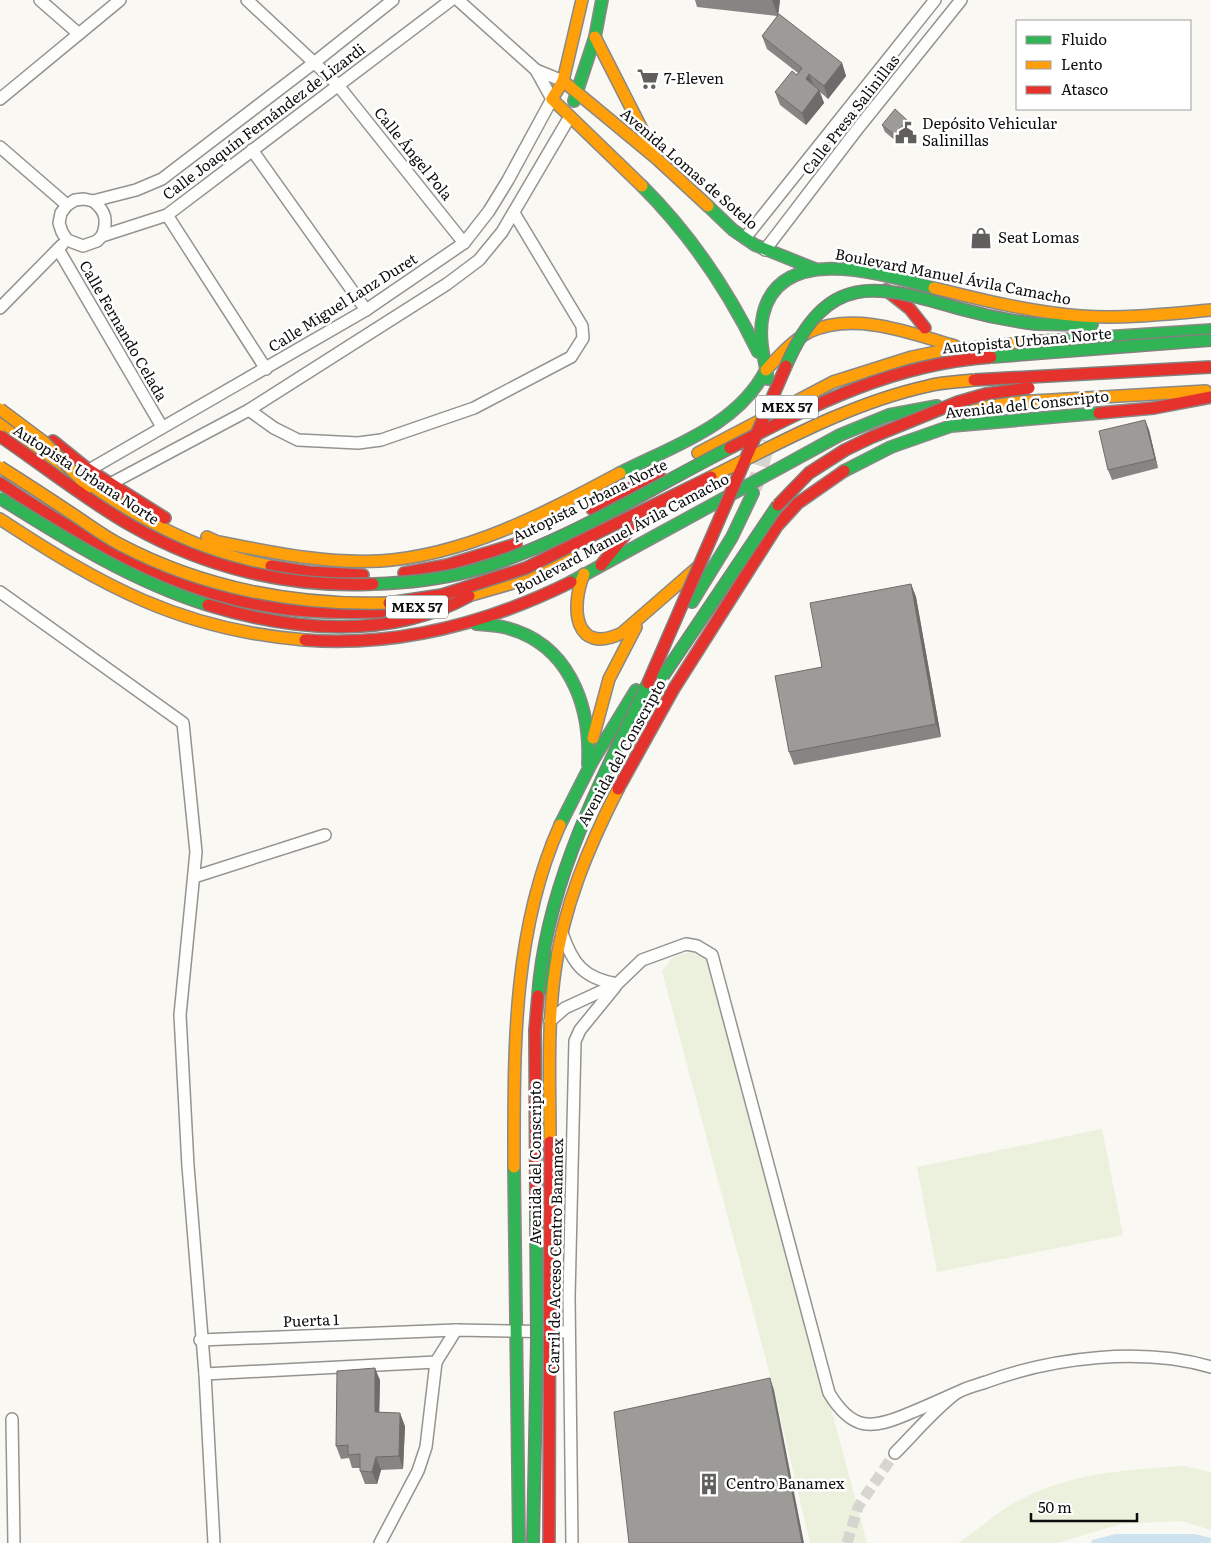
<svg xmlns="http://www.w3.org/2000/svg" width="1211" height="1543" font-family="Literata,serif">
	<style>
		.pitch { fill: #ecf1de }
		.water { fill: #cde3ef }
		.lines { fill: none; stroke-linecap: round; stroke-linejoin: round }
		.street-tunnel { stroke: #d6d5d0; stroke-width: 11; stroke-dasharray: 11 5.5; stroke-linecap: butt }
		.secondary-tunnel { stroke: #d6d5d0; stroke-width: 16; stroke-dasharray: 16 8; stroke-linecap: butt }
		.street-casing { stroke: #949390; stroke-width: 14 }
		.fast-casing { stroke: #8a8987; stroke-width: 14 }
		.slow-casing { stroke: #8a8987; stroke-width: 14 }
		.jam-casing { stroke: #8a8987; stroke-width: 14 }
		.street { stroke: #fefefd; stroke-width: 11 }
		.fast { stroke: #30b455; stroke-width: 11 }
		.slow { stroke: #ff9f0a; stroke-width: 11 }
		.jam { stroke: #e5322d; stroke-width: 11 }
		.fast-bridge-casing { stroke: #81807d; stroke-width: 14; stroke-linecap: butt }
		.slow-bridge-casing { stroke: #81807d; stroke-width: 14; stroke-linecap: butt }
		.jam-bridge-casing { stroke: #81807d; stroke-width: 14; stroke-linecap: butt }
		.fast-bridge { stroke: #30b455; stroke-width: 11 }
		.slow-bridge { stroke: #ff9f0a; stroke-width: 11 }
		.jam-bridge { stroke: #e5322d; stroke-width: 11 }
		.wall { fill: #878583 }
		.shaded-wall { fill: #6e6c6a }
		.building { fill: #9d9b98; stroke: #6e6c6a }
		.labels { text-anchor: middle; stroke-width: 5; stroke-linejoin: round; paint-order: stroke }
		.shield { fill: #fff; stroke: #565656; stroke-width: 1 }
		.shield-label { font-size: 14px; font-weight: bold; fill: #0d0d0d }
		.poi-label { font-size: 15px; fill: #0d0d0d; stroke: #fff; text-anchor: start }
		.street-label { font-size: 15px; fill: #0d0d0d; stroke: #fff }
	</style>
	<rect width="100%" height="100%" fill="#faf8f2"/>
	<!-- pitch -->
	<g class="pitch">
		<polygon points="690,952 712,961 867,1543 810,1543 774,1390 662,971 673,957"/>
		<polygon points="1102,1129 1123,1235 937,1272 917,1167"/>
		<path d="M1184,1466L1211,1472V1530L1181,1521L1121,1524L1057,1543H959C977,1530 994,1515 1012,1504C1067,1473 1122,1470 1184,1466Z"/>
	</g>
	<!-- water -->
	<polygon class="water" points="1116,1534 1195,1534 1211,1538 1211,1543 1091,1543 1092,1540"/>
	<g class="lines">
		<!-- street-tunnel -->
		<polyline class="street-tunnel" points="847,1543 858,1507 895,1453"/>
		<!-- secondary-tunnel -->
		<polyline class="secondary-tunnel" points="754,489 768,441"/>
		<!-- street casing -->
		<g class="street-casing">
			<g id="street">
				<polyline points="40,0 79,34"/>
				<polyline points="247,0 337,84 464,243"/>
				<polyline points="393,0 315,62 162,179 136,190 93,201 84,199 75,200 67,205 61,213 59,223 62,232 67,240 83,246 97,241 102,236 167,215 451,0"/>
				<polyline points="536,70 563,81"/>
				<polyline points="0,99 120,0"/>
				<polyline points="0,147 67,205"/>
				<polyline points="252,150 366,310"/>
				<path d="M93,201C106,211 108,221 102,236"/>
				<polyline points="167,215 266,369"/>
				<polyline points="745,238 935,0"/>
				<polyline points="58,249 162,427"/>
				<polyline points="765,250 859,127 961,0"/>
				<polyline points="0,308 62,245"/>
				<polyline points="249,410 274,428 298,440 358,443 381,440 474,408 571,357 583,338 582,326 514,213"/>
				<polyline points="89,470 366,310 464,243 489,211 508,180 552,99 536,70 458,0"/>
				<polyline points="110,484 249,410 447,284 479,260 502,232 569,118"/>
				<polyline points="0,592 183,723 196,852 180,1015 188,1166 205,1374 214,1543"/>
				<polyline points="194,877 325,835"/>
				<path d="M562,933C573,965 584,978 617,984"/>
				<path d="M550,1021L565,1008L617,984L642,960L686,944L697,946L712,955L829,1393C852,1431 871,1430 910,1413C925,1407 940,1400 956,1393"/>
				<polyline points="200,1340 456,1330 569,1332"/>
				<polyline points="205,1374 436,1362 456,1330"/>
				<polyline points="12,1419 14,1543"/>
				<path d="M895,1453C914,1434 933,1411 955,1394C963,1388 977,1385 986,1382C1054,1357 1142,1347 1211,1367"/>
				<polyline points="380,1543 418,1471 426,1447 436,1362"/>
				<polyline points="572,1543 569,1297 575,1041 580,1030 615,987"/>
			</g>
		</g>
		<!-- fast casing -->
		<g class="fast-casing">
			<g id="fast">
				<polyline points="574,101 595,37 602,0"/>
				<path d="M642,186C691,235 728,290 758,352"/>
				<polyline points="708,206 733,230 755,245 815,269"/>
				<polyline points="1036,324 1092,325"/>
				<polyline points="1044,341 1211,330"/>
				<path d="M768,379C764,358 758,336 763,315C780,241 885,275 934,288"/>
				<polyline points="844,471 891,447 951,426 1099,413"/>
				<path d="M620,473C673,446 737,426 766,370"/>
				<polyline points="571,582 840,435 889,415 937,406"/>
				<polyline points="692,602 732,537 753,493"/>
				<path d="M476,624C485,625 494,625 503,627C568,642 591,704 588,764"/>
				<polyline points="560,825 592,762 636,690"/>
				<polyline points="547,956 547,972 552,993"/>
				<polyline points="514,1167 519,1543"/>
			</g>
		</g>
		<!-- slow casing -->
		<g class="slow-casing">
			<g id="slow">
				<polyline points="582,0 563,81 552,99 642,186"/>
				<polyline points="595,37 653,151"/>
				<polyline points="563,81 656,158 708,206"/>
				<path d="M934,288C982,300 1031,312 1081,316C1124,319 1168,314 1211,310"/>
				<path d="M766,370C779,356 792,341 809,332C855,311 910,333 955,346"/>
				<polyline points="964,405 1206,391"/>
				<path d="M0,424C83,481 170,548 271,566"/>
				<polyline points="698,453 833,382 912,357 941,351 1044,341"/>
				<path d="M0,519C102,586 181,630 305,640"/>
				<path d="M207,537L218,542C271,552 325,564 380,561C467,555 545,513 620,473"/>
				<path d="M584,574C570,607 574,656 622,633L699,566"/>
				<polyline points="454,600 513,583 569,557"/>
				<polyline points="593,738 609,679 636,627"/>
				<path d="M550,1142C550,1085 547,1028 555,971C563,907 589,846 618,789"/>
				<path d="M514,1167C514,1052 512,932 560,825"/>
			</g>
		</g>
		<!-- jam casing -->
		<g class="jam-casing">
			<g id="jam">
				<polyline points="886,290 910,309 925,328"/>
				<polyline points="1099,413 1154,408 1211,397"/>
				<polyline points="53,441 89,470 165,518"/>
				<path d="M0,483C84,539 176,594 279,608C313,613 347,613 381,612"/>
				<polyline points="592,509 659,473"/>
				<polyline points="601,565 633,525"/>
				<polyline points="271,566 309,572 363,575"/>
				<polyline points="404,573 447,565 516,544"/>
				<path d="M305,640C398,647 488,623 571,582"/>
				<polyline points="618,789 673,690 777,526 798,503 844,471"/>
				<polyline points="549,1543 550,1142"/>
			</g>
		</g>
		<!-- street -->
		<use href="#street" class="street"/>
		<!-- fast -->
		<use href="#fast" class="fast"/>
		<!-- slow -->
		<use href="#slow" class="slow"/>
		<!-- jam -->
		<use href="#jam" class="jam"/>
		<!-- fast-bridge casing -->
		<g class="fast-bridge-casing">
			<g id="fast-bridge">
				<polyline points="991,357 1211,340"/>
				<path d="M786,366C828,269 877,285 961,309C986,316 1011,321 1036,324"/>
				<path d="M0,498C67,540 132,581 208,605"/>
				<path d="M373,584C404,583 437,580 467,572C555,549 649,489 730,448"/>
				<polyline points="663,676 778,505"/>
				<path d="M538,996C546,884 600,783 648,683"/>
				<polyline points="533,1543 537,1340 536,1209"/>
			</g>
		</g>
		<!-- slow-bridge casing -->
		<g class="slow-bridge-casing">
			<g id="slow-bridge">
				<polyline points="0,409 44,442 88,487"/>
				<path d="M0,467C27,484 53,501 80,519C93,528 107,538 121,545C203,588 296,606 389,603"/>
				<path d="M711,477C781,442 851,403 928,386C943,382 959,382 974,380"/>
			</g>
		</g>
		<!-- jam-bridge casing -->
		<g class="jam-bridge-casing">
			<g id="jam-bridge">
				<polyline points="974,380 1211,367"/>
				<path d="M0,436C44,466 86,500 132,526C206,568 289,588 373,584"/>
				<path d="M730,448C815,404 893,364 991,357"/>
				<polyline points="778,505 809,473 845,450 872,437 958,402 986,394 1029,388"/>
				<polyline points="389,603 442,595 526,568 711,477"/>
				<path d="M208,605C292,631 391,640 469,596"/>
				<polyline points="648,683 786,366"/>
				<polyline points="536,1209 535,1030 538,996"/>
			</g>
		</g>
		<!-- fast-bridge -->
		<use href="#fast-bridge" class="fast-bridge"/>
		<!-- slow-bridge -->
		<use href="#slow-bridge" class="slow-bridge"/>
		<!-- jam-bridge -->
		<use href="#jam-bridge" class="jam-bridge"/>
	</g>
	<!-- wall -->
	<g class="wall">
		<polygon points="695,0 780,0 778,15 842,63 846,76 828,99 820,92 824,103 806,125 780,105 775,92 798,73 767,49 762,36 777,16 697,7"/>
		<polygon points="907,120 910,126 897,142 885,132 882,125"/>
		<polygon points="1145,420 1149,430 1158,468 1112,480 1108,470"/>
		<polygon points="911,584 916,597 941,737 794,765 789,752 822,667"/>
		<polygon points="380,1380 379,1412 405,1426 403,1469 381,1470 377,1484 365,1484 360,1471 360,1468 352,1468 349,1458 341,1459 336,1446"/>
	</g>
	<!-- shaded-wall -->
	<g class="shaded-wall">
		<polygon points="772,0 780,0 778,16"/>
		<polygon points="842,63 846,76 828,99 824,86"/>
		<polygon points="809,74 814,87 806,79"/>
		<polygon points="819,90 824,103 806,125 802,113"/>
		<polygon points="907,120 910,126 897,142 895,135"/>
		<polygon points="1145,420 1149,430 1158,468 1155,459"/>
		<polygon points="911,584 916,597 941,737 936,724"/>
		<polygon points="375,1368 380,1380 379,1425 375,1412"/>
		<polygon points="770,1378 774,1390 804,1543 802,1543"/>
		<polygon points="400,1413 405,1426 403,1469 399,1456"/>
		<polygon points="376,1457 381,1470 377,1484 372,1472"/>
	</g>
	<!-- building -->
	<g class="building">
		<polygon points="779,14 842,63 824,86 809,74 806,79 819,90 802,113 775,92 792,71 797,75 802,68 762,36"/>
		<polygon points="895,109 907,120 895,135 882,125"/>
		<polygon points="1145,420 1155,459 1108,470 1099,431"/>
		<polygon points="911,584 936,724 789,752 775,676 822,667 810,603"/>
		<polygon points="375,1368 375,1412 400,1413 399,1456 376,1457 372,1472 360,1471 360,1454 348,1455 348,1445 336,1446 337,1371"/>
		<polygon points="770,1378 802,1543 629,1543 614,1412"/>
	</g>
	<!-- icons -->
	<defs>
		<g id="supermarket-bare" transform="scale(1.725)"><path d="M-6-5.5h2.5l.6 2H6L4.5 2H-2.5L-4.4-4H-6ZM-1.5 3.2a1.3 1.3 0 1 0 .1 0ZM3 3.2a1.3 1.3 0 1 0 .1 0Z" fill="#605f5d" stroke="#fff" stroke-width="2.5" paint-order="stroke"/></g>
		<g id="civic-bare" transform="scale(1.725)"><path d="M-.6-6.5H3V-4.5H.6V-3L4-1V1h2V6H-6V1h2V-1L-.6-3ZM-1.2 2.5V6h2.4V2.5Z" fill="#605f5d" stroke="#fff" stroke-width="2.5" paint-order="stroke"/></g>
		<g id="shop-bare" transform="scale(1.725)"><path d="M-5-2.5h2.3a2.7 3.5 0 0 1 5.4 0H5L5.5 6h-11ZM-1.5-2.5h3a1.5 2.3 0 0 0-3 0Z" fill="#605f5d" stroke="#fff" stroke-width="2.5" paint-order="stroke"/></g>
		<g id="building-bare" transform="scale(1.725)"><path d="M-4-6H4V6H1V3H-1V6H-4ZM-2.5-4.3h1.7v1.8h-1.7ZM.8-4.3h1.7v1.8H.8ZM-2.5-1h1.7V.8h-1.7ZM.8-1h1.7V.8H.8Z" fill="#605f5d" stroke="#fff" stroke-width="2.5" paint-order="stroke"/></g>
	</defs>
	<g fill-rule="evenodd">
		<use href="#supermarket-bare" x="648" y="79"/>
		<use href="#civic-bare" x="906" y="133"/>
		<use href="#shop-bare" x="981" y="238"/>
		<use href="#building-bare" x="709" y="1484"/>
	</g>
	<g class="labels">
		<!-- shield labels -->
		<g class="shield">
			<rect x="756" y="395.5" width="62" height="23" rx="4"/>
			<rect x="386" y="595.5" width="62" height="23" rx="4"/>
		</g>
		<g class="shield-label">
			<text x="787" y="412">MEX 57</text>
			<text x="417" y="612">MEX 57</text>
		</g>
		<!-- poi labels -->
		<g class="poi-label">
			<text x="664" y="84">7-Eleven</text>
			<text x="922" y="129">Depósito Vehicular<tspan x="922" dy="17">Salinillas</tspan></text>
			<text x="998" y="243">Seat Lomas</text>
			<text x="726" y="1489">Centro Banamex</text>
		</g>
		<!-- street labels -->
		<g class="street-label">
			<text transform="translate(851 115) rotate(-52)" y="5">Calle Presa Salinillas</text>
			<text transform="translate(264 122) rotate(-37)" y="5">Calle Joaquín Fernández de Lizardi</text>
			<text transform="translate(413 154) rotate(51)" y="5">Calle Ángel Pola</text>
			<text transform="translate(689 169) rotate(41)" y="5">Avenida Lomas de Sotelo</text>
			<text transform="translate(953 277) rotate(11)" y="5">Boulevard Manuel Ávila Camacho</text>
			<text transform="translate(343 303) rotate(-32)" y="5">Calle Miguel Lanz Duret</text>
			<text transform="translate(123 331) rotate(60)" y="5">Calle Fernando Celada</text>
			<text transform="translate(1027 341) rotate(-5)" y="5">Autopista Urbana Norte</text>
			<text transform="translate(1027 405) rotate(-6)" y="5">Avenida del Conscripto</text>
			<text transform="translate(86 475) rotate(33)" y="5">Autopista Urbana Norte</text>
			<text transform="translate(590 501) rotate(-26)" y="5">Autopista Urbana Norte</text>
			<text transform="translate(622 534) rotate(-28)" y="5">Boulevard Manuel Ávila Camacho</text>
			<text transform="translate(622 753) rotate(-61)" y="5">Avenida del Conscripto</text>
			<text transform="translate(536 1163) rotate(-90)" y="5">Avenida del Conscripto</text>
			<text transform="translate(556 1256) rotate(-89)" y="5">Carril de Acceso Centro Banamex</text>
			<text transform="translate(311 1321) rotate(-2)" y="5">Puerta 1</text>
		</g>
	</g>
	<!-- legend -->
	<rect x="1016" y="20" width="175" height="90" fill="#ffffff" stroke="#9e9e9e"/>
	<rect x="1026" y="36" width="25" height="8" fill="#30b455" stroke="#9e9e9e"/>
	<text x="1061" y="45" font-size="15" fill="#0d0d0d">Fluido</text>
	<rect x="1026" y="61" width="25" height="8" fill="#ff9f0a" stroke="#9e9e9e"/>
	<text x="1061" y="70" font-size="15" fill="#0d0d0d">Lento</text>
	<rect x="1026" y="86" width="25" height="8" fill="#e5322d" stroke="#9e9e9e"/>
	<text x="1061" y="95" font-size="15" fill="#0d0d0d">Atasco</text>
	<!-- scale -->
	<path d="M1031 1513v8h106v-8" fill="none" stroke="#0d0d0d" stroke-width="2.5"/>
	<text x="1038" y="1513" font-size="15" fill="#0d0d0d" stroke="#ffffff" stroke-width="4" paint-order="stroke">50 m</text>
</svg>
